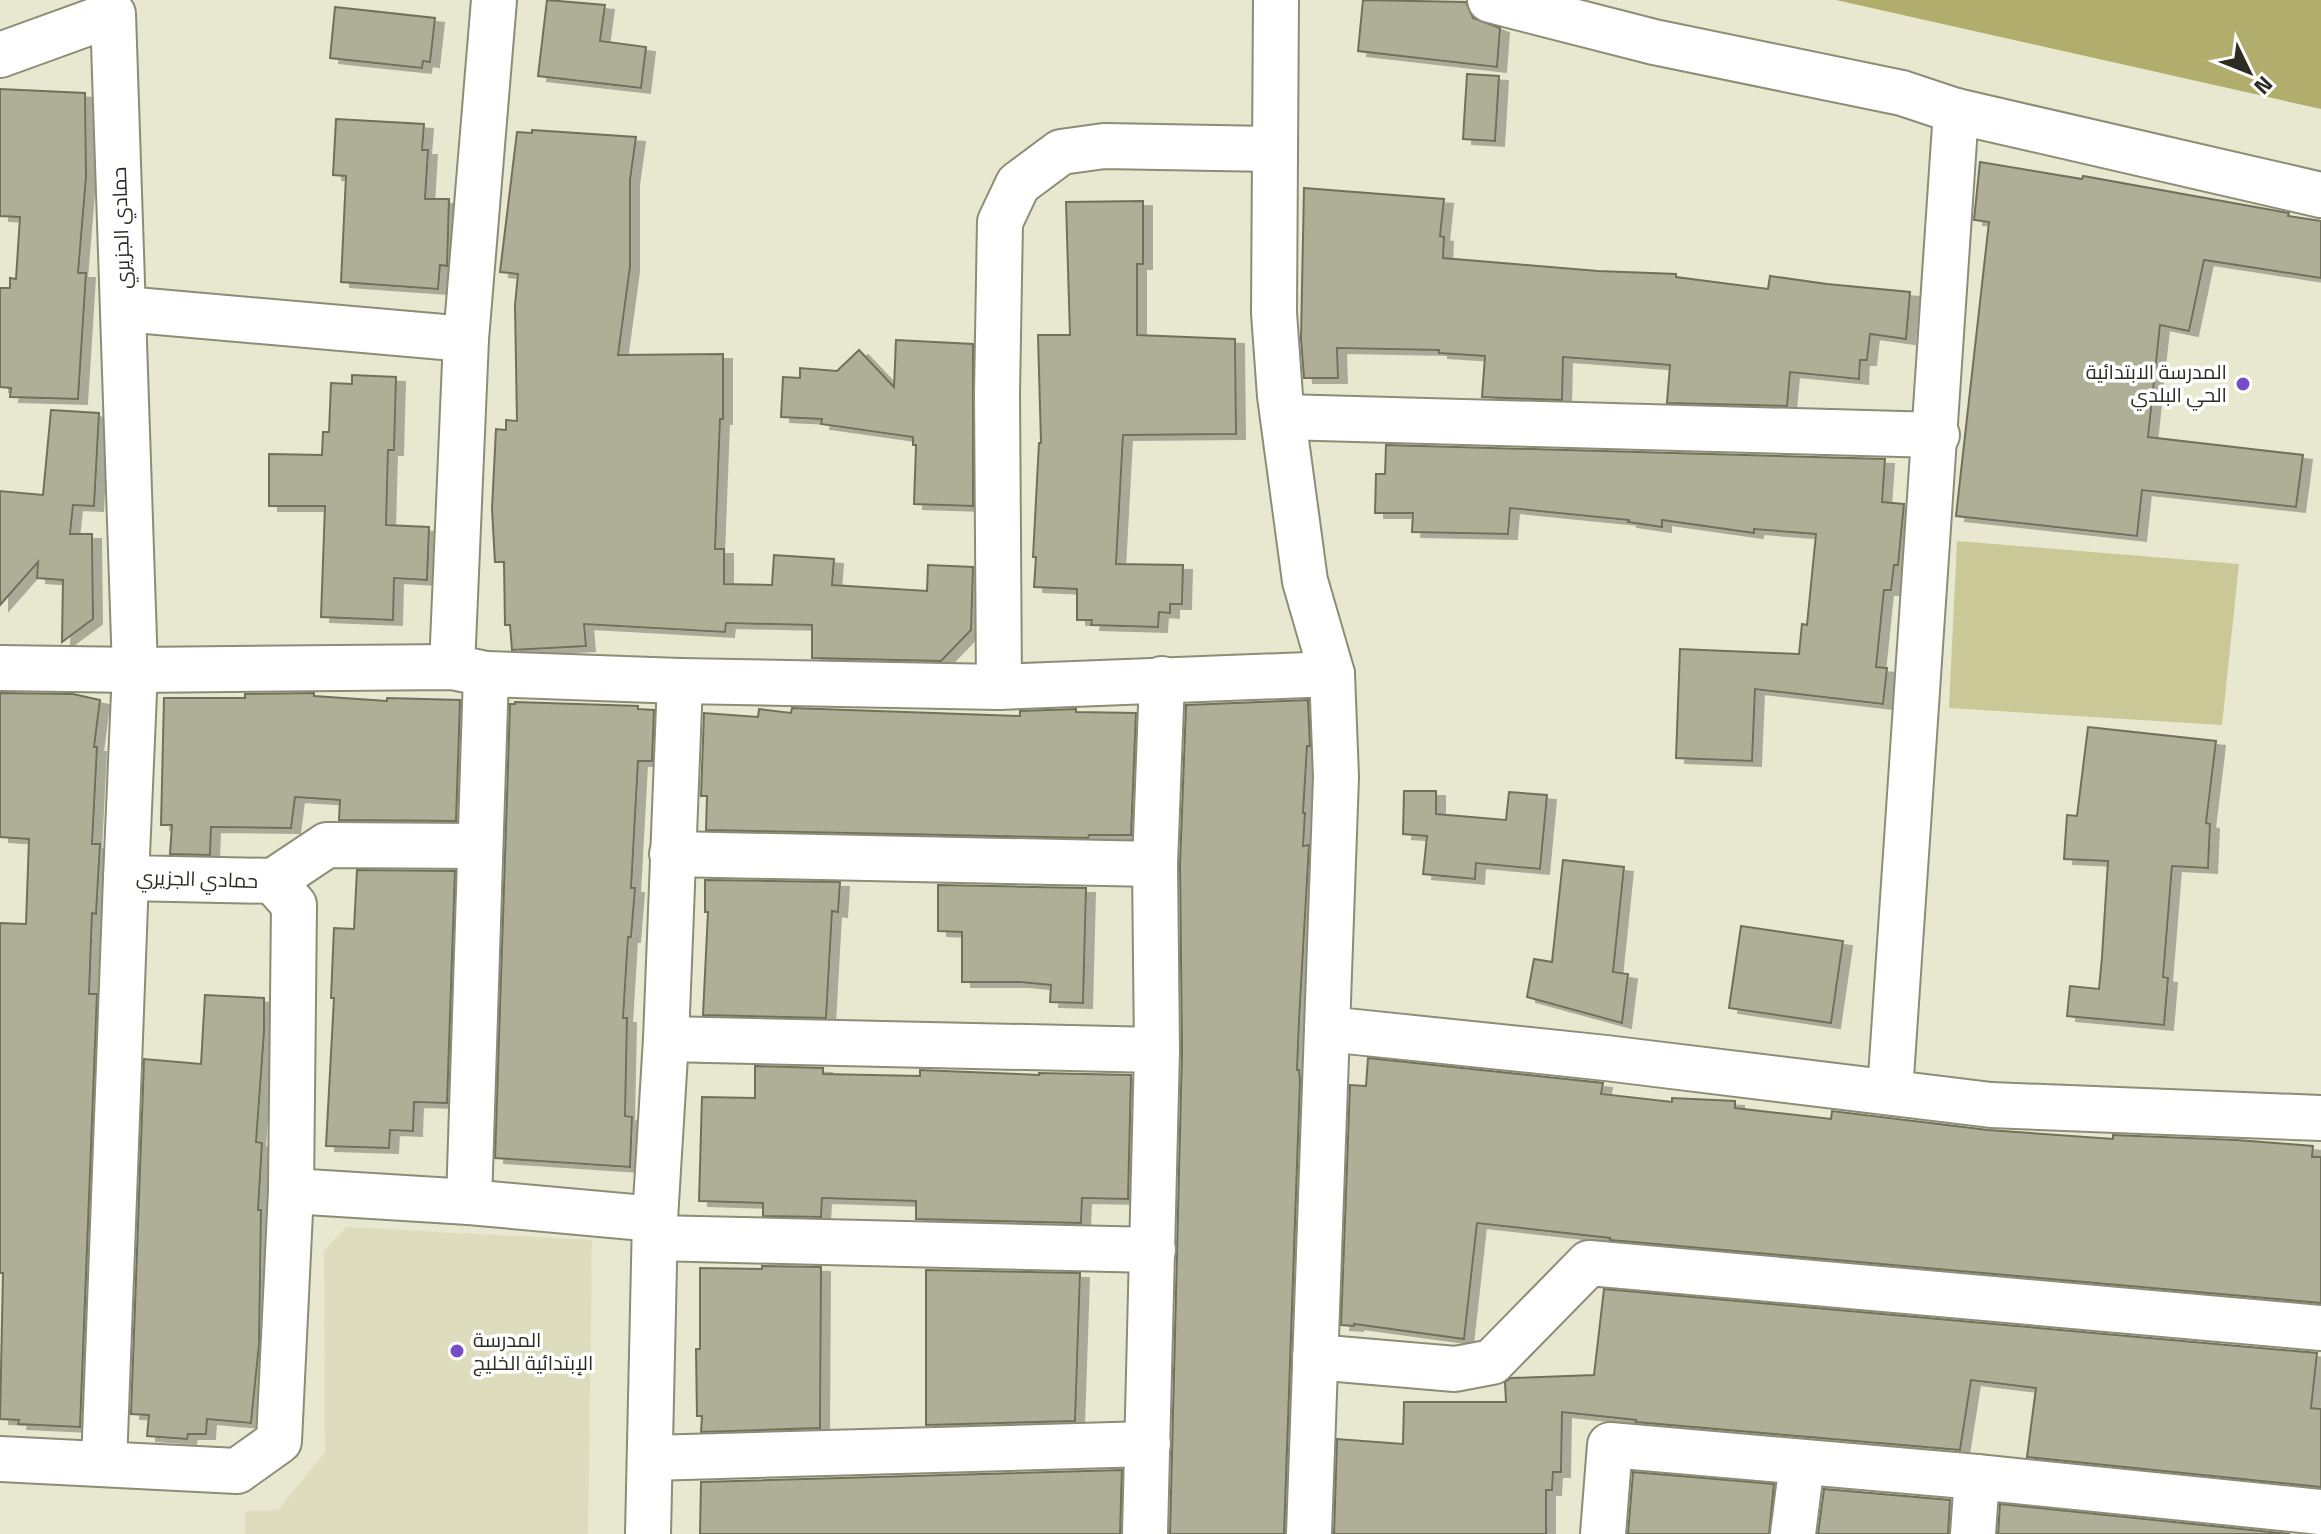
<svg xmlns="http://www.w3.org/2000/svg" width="2321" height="1534" font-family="'Titillium Web',Cairo,sans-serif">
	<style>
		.built { fill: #dddcbd }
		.green { fill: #cbc898 }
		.water { fill: #b1ae6d }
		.building { fill: #afaf98; stroke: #71705b; stroke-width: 2; filter: url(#shadow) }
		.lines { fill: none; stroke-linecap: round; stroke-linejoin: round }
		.minor-casing { stroke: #8d8c76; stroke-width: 48 }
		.minor { stroke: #fff; stroke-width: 44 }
		.poi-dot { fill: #764dc6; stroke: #fff; stroke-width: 3 }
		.labels { text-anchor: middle; stroke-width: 7; stroke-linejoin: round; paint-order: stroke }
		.street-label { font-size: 20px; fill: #2d2c23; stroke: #fff }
		.poi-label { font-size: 20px; fill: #2d2c23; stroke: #fff; text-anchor: end }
	</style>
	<defs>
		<filter id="shadow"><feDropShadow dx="9" dy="5" stdDeviation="0" flood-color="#0004"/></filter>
	</defs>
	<rect width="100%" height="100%" fill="#e8e8d0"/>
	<!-- built -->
	<polygon class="built" points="346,1227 592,1240 588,1534 245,1534 245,1511 278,1510 325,1452 324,1251"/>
	<!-- green -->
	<polygon class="green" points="1957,541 2239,564 2222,725 1949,708"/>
	<!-- water -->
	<polygon class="water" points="1836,0 2321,0 2321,109"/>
	<!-- building -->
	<g class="building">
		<polygon points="547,0 605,5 600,41 646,47 641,88 538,76"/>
		<polygon points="1363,0 1466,2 1473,18 1500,28 1497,67 1358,51"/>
		<polygon points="335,7 435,18 430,62 423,61 422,68 330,58"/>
		<polygon points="1467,74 1499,76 1495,141 1463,139"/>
		<polygon points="0,89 85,93 86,177 78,273 86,273 78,399 10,397 11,388 0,387 0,288 10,288 10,278 16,279 20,217 0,216"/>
		<polygon points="336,119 424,124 422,150 428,150 425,199 449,199 447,266 440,265 438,289 341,282 346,176 333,175"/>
		<polygon points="532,130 636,137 630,180 630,267 618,355 723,354 723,419 720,419 715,549 724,549 724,584 772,585 774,555 834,559 832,585 927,591 928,565 973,567 971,630 941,661 812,658 812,625 726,623 725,632 584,624 586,646 512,650 510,625 505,625 504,562 495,562 492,509 496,429 506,430 506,420 517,421 515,305 518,274 500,272 517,132 532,133"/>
		<polygon points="1980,162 2082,179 2083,176 2283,212 2289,213 2288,216 2321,221 2321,278 2204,260 2189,331 2160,325 2148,437 2303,455 2296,507 2142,490 2137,536 1956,516 1989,222 1974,220"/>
		<polygon points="1304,188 1444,199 1440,236 1444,237 1443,258 1598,271 1676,274 1676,277 1768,289 1770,276 1827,284 1910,292 1906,339 1870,334 1867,360 1860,360 1859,379 1790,372 1787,406 1667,403 1670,365 1563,357 1562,400 1482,397 1485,356 1439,353 1439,350 1337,348 1338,378 1304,378 1301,339"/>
		<polygon points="1143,201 1143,264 1137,264 1137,335 1235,339 1236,434 1123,435 1116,564 1183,565 1182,604 1170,604 1170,613 1159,612 1158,627 1091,625 1092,620 1077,620 1077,589 1034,587 1036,557 1033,557 1039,443 1041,443 1038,335 1070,335 1066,202"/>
		<polygon points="896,340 973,344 973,506 914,504 916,445 913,445 913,437 821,424 822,419 781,417 783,377 800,378 800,368 837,371 859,350 894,387"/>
		<polygon points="352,375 396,377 394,450 388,450 386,525 429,527 427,580 394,578 393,620 321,617 325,506 269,506 269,454 322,455 323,432 329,432 331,383 352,384"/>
		<polygon points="51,410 99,413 94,506 73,505 70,534 92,534 93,619 62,642 63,580 37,578 38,562 0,605 0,491 43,495"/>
		<polygon points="1386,445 1885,459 1882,502 1904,504 1898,565 1894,565 1891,590 1884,590 1876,667 1887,668 1883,704 1755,689 1752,761 1676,758 1680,649 1799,654 1802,624 1807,625 1816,534 1754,529 1754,533 1662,520 1662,527 1628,522 1629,520 1510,508 1508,534 1412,532 1413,513 1375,513 1376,474 1385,474"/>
		<polygon points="0,693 73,694 100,700 94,747 97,747 92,844 100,844 96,914 92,913 89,994 97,994 80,1427 18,1424 19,1420 0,1419 3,1273 0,1273 0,923 26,924 29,839 0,837"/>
		<polygon points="314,693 314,696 387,701 387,698 460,700 456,821 339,820 340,800 295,797 291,828 211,827 210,855 170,854 172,825 161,825 164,698 245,698 245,694"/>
		<polygon points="1308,700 1310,746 1307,746 1303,813 1305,813 1303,846 1309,845 1299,1020 1297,1070 1299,1070 1300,1080 1284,1534 1170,1534 1182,1051 1180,864 1186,705"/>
		<polygon points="515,702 638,706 638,709 654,710 652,761 638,761 631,888 635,888 631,937 628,937 623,1018 627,1018 625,1116 632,1117 630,1167 495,1158 510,704 515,704"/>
		<polygon points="792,708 1020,716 1020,711 1076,709 1076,712 1136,713 1131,835 1089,835 1088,838 706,830 707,796 701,796 704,713 758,717 759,709 791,713"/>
		<polygon points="2088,727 2216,741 2206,823 2210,824 2208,868 2172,866 2163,977 2168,978 2164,1025 2067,1016 2070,986 2099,989 2102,957 2108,861 2064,859 2067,815 2077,816"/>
		<polygon points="1404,791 1436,791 1436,814 1506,820 1509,792 1547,795 1540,869 1476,863 1475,879 1423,874 1427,836 1403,834"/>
		<polygon points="1563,860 1624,867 1613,972 1628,974 1622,1023 1527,997 1534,959 1552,962"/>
		<polygon points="357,870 455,871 447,1103 414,1102 413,1131 390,1130 389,1148 326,1146 334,998 331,998 334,928 354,929"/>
		<polygon points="705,880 840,882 838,912 832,911 826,1018 703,1015 708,912 705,912"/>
		<polygon points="938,885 1086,888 1083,1003 1050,1002 1051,985 1020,982 962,982 962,932 938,931"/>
		<polygon points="1741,926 1843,941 1831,1023 1729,1008"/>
		<polygon points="205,995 264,998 264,1032 256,1142 262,1143 258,1210 261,1210 259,1344 251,1423 207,1419 206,1434 188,1434 187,1439 147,1436 149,1415 131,1414 144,1059 201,1064"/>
		<polygon points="1368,1058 1603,1083 1601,1094 1672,1102 1672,1098 1735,1101 1735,1108 1831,1119 1832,1111 1988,1130 2113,1139 2113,1135 2237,1140 2313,1146 2312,1157 2321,1157 2321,1303 1610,1240 1610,1238 1477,1223 1464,1339 1354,1324 1354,1326 1341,1325 1350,1085 1366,1086"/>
		<polygon points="755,1066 823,1068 823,1074 920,1076 920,1070 1039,1075 1039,1073 1131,1075 1128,1199 1082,1198 1081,1223 916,1219 916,1201 822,1198 821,1217 763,1216 763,1203 699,1201 702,1097 755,1098"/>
		<polygon points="762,1266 821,1267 820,1428 701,1432 702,1416 697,1416 696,1349 700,1349 700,1268 762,1269"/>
		<polygon points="926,1270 1080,1273 1075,1421 926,1425"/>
		<polygon points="1604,1289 2317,1353 2311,1408 2321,1409 2321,1487 2027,1457 2036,1388 1971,1380 1960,1450 1636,1422 1636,1420 1562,1412 1561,1472 1553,1472 1552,1490 1546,1490 1546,1534 1334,1534 1337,1439 1403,1444 1404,1402 1506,1402 1505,1382 1511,1378 1594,1375"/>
		<polygon points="1122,1470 1120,1534 700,1534 701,1482"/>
		<polygon points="1633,1472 1774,1484 1769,1534 1628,1534"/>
		<polygon points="1824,1489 1950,1500 1948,1534 1818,1534"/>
		<polygon points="2000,1504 2290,1534 1998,1534"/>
	</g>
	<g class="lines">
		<!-- minor casing -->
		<g class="minor-casing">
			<g id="minor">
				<polyline points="1276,0 1274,313 1280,396 1305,581 1332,674"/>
				<polyline points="1490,0 1654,42 1902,93 1956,111 2321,195"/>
				<polyline points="0,55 113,14 135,670 126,878 273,881 294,905 291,1191 279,1441 237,1471 0,1459"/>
				<polyline points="124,309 466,339"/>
				<polyline points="1283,417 1937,435"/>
				<polyline points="452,667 466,339 494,0"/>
				<polyline points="0,668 135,670 452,667 486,674 680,681 999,687 1332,674 1336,777 1327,1029 1606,1058 1991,1105 2321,1118"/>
				<polyline points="999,687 997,393 1000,222 1018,184 1061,152 1104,146 1275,149"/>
				<polyline points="672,854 1155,864"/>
				<polyline points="273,881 327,845 480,846"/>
				<polyline points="666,1039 1157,1050"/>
				<polyline points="1890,1092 1956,111"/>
				<polyline points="291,1191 469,1202 655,1219"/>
				<polyline points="469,1202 486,674"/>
				<polyline points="655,1238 1153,1250"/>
				<polyline points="1315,1357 1455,1369 1492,1362 1589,1263 2321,1328"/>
				<polyline points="650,1458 1148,1444"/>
				<polyline points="104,1464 126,878"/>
				<polyline points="648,1534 655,1219 666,1039 680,681"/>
				<polyline points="1145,1534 1157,1050 1155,864 1162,679"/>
				<polyline points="1309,1534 1327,1029"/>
				<polyline points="1603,1534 1610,1445 1977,1477 2321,1512"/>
				<polyline points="1793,1534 1802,1463"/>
				<polyline points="1973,1534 1977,1477"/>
			</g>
		</g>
		<!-- minor -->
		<use href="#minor" class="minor"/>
	</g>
	<!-- markers -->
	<g class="poi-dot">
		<circle cx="2243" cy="384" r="8"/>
		<circle cx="457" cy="1351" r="8"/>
	</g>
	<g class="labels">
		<!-- street labels -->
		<g class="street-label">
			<text transform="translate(121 228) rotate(-92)" y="7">حمادي الجزيري</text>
			<text transform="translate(197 879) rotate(2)" y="7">حمادي الجزيري</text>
		</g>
		<!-- poi labels -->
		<g class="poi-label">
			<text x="2227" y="379">المدرسة الابتدائية<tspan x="2227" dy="23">الحي البلدي</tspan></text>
			<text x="473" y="1347" text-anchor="start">المدرسة<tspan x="473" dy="23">الإبتدائية الخليج</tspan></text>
		</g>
	</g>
	<!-- north arrow -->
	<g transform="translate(2249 72) rotate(133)" stroke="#ffffff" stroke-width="6" paint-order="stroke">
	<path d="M0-6L14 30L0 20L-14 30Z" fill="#2d2c23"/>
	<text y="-12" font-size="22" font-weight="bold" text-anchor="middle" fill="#2d2c23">N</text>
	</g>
</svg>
